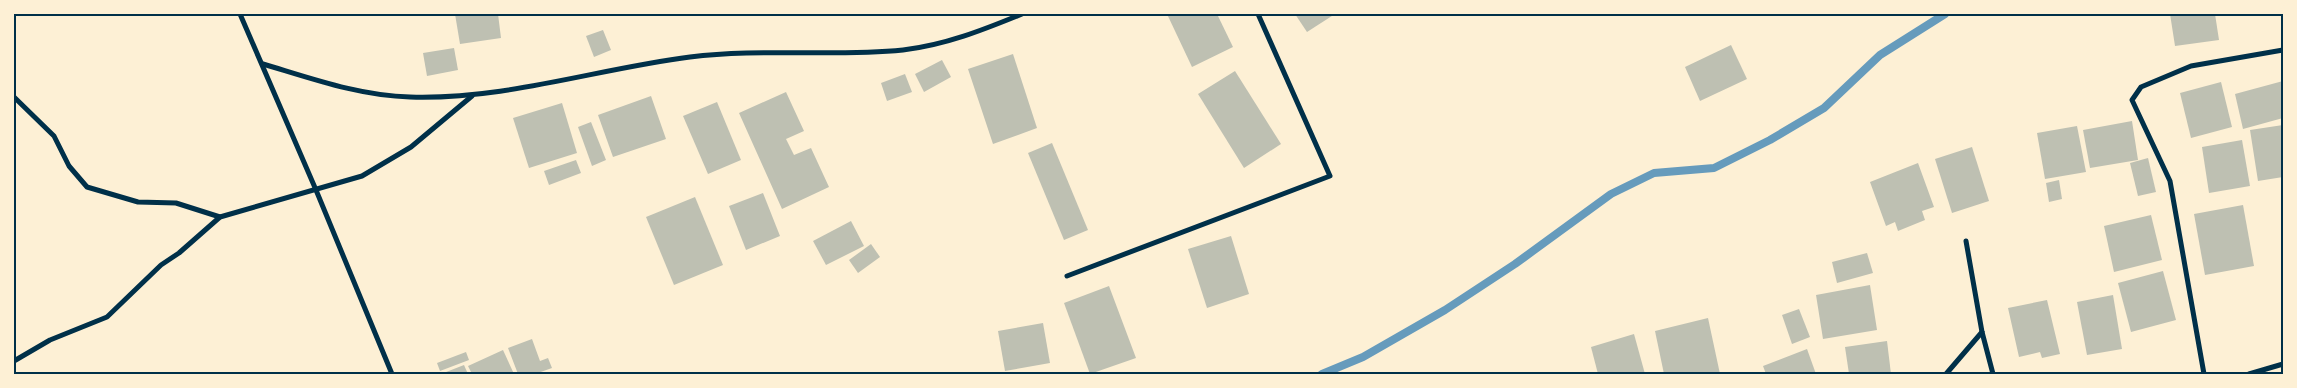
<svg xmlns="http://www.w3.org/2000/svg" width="2297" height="388" font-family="'Work Sans',sans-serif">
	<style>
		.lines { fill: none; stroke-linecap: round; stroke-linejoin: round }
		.stream { stroke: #669bbc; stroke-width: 8 }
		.building { fill: #bec0b2 }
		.minor { stroke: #003049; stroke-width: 5 }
		.neatline { fill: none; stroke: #003049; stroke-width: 2 }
	</style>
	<rect width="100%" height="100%" fill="#fdf0d5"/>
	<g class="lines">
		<!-- stream -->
		<polyline class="stream" points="1322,374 1363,357 1445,310 1515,264 1611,194 1654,173 1714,168 1770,140 1824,108 1880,55 1945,14"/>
	</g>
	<!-- building -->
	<g class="building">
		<polygon points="455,14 498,14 501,38 460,44"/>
		<polygon points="1167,14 1217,14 1233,47 1192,67"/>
		<polygon points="1295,14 1335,14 1307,32"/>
		<polygon points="2170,14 2215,14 2219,40 2175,46"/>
		<polygon points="603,30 611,50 594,57 586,36"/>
		<polygon points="1731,45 1747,79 1700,101 1685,67"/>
		<polygon points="454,48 458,70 427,76 423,53"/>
		<polygon points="1013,54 1037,128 993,144 968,69"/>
		<polygon points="942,60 951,77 924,92 915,74"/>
		<polygon points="1235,71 1281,144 1244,168 1198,94"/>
		<polygon points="905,74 912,92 887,101 881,83"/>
		<polygon points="2283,81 2283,118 2243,129 2235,94"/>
		<polygon points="2221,82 2232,127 2191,138 2180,93"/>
		<polygon points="786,92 804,131 786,139 794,155 811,148 829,187 782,209 739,113"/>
		<polygon points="651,96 666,139 613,157 598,115"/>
		<polygon points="717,102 741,160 708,174 683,116"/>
		<polygon points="562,103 577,153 529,168 513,118"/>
		<polygon points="2132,121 2138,160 2090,168 2083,130"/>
		<polygon points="591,122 606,160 592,166 578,127"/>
		<polygon points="2283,125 2283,177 2258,181 2250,130"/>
		<polygon points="2077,126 2086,172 2045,179 2037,133"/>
		<polygon points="2242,140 2250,186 2209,193 2202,147"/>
		<polygon points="1052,143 1088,230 1064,240 1028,153"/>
		<polygon points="1972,147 1989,201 1952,213 1935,159"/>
		<polygon points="2148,158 2156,192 2138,196 2130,163"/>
		<polygon points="576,160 581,173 549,185 544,171"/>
		<polygon points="1918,163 1934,207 1922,211 1925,220 1898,231 1895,222 1886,226 1870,182"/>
		<polygon points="2059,180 2062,199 2049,202 2046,183"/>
		<polygon points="763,193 780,236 746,250 729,206"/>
		<polygon points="695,197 723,265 674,285 646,217"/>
		<polygon points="2243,205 2254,266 2205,275 2194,214"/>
		<polygon points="2151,215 2162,260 2114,272 2104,226"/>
		<polygon points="851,221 864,246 826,265 813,241"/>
		<polygon points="1231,236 1249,294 1207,308 1188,249"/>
		<polygon points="871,244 880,257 858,273 849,260"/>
		<polygon points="1867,253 1873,273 1837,283 1832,262"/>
		<polygon points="2163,271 2176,320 2131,332 2118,283"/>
		<polygon points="1870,285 1877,330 1823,339 1816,295"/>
		<polygon points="1109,286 1136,358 1090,374 1064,303"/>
		<polygon points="2113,295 2122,349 2087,355 2077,302"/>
		<polygon points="2047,300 2060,354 2042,358 2040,352 2019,357 2008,308"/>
		<polygon points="1799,309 1810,337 1792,344 1782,315"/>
		<polygon points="1708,318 1720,374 1664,374 1655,331"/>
		<polygon points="1043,323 1050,363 1005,371 998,331"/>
		<polygon points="1634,334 1645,374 1598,374 1591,347"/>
		<polygon points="532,339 540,361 548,358 552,368 535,374 518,374 508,348"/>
		<polygon points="1887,341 1891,374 1849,374 1845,347"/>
		<polygon points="1807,349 1816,374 1766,374 1763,366"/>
		<polygon points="503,350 514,374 472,374 468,366"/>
		<polygon points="466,352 469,360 440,371 437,363"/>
		<polygon points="464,365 468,374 441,374"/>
	</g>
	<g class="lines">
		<!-- minor -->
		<g class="minor">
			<polyline points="240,14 316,190 392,374"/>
			<path d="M263,64C310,78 360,96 410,97C505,100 596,69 690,57C761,48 832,57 903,50C945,45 983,30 1022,14"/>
			<polyline points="14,97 54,136 69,166 87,187 138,202 176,203 220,217"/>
			<polyline points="1966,241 1982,332 1993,374"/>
			<polyline points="1067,276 1330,176 1258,14"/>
			<polyline points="14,361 50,340 107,317 161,265 179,253 220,217 362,176 411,147 472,96"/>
			<polyline points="1946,374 1982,332"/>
			<polyline points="2204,374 2170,181 2132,100 2141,87 2191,66 2283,50"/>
			<polyline points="2249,374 2283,364"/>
		</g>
	</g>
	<!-- border -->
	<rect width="2297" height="388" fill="none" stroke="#fdf0d5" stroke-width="30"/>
	<rect x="15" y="15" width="2267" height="358" class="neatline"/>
</svg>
